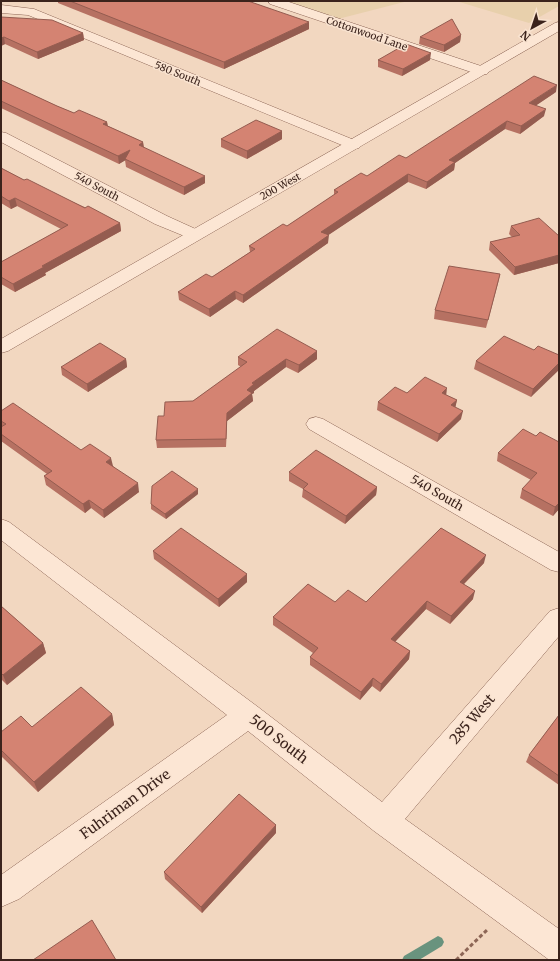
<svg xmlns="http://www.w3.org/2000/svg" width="560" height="961" font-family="Merriweather,serif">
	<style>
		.farmland { fill: #e8d0ac }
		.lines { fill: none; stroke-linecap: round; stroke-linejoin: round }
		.stream { fill: #69937e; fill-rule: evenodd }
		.minor-casing { stroke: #8d6656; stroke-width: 1 }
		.tertiary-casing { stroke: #8d6656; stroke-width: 1 }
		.path { stroke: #8d6656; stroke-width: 3; stroke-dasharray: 4 2.5; stroke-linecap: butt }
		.minor { fill: #fce6d4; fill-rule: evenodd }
		.tertiary { fill: #fce6d4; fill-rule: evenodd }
		.wall { fill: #b67162 }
		.shaded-wall { fill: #945c50 }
		.building { fill: #d48372; stroke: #945c50 }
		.labels { text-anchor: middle; stroke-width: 3; stroke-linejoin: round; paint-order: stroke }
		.far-street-label { font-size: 10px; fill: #3b231c; stroke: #f9e3d0 }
		.street-label { font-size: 12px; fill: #3b231c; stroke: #f9e3d0 }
		.near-street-label { font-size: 14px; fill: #3b231c; stroke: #f9e3d0 }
	</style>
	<rect width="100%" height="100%" fill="#f2d7c0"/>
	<!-- farmland -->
	<g class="farmland">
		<polygon points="287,1 408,1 338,19"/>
		<polygon points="456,1 559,1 559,6 529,23"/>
	</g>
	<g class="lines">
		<!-- stream -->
		<polygon class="stream" points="438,936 442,938 444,942 442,946 419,960 402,960 404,956"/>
		<!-- minor casing -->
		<g class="minor-casing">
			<g id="minor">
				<polygon points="268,1 286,1 487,68 489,71 487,74 477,74 270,4"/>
				<polygon points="1,5 34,9 359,142 361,145 359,148 354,149 349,148 28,15 1,13"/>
				<polygon points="1,132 6,133 167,216 200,231 202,235 200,239 194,240 155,224 1,142"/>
				<polygon points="316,417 323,419 559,552 559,572 551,570 309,429 306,424 309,419"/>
				<polygon points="1,519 9,522 258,707 382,802 550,611 559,608 559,636 405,819 559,929 559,960 548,959 374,831 248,731 19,899 1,907 1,875 227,715 1,540"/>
			</g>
		</g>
		<!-- tertiary casing -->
		<g class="tertiary-casing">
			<polygon id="tertiary" points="559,22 559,31 8,351 1,353 1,339 555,23"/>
		</g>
		<!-- path -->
		<polyline class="path" points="456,960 487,930"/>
		<!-- minor -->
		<use href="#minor" class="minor"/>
		<!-- tertiary -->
		<use href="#tertiary" class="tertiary"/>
	</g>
	<!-- wall -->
	<g class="wall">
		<polygon points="58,1 248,1 309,29 224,69 58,3"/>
		<polygon points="1,17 83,33 84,40 38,59 5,44 1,46"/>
		<polygon points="461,35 460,42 444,52 419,44 420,37"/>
		<polygon points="378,60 430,60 402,76 378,67"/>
		<polygon points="1,80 57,106 74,113 107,122 108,126 143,142 144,148 205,183 184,195 126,167 125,160 119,164 1,108"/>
		<polygon points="556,92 536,105 544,116 520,134 505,129 455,163 454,170 426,189 408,182 328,235 328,243 243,303 236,299 210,317 179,300 178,292 212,277 250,252 249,246 287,226 334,195 334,190 367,176 406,158"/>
		<polygon points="282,131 282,139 247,159 221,147 221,139"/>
		<polygon points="1,168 24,180 120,223 121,231 45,273 46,275 15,292 1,284 1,262 61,229 17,206 11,209 1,203"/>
		<polygon points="511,226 559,236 559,263 514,275 489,250 490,242 512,237 509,234"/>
		<polygon points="500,274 486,328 434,319 435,310"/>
		<polygon points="317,351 317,359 298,373 286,367 254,391 254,393 252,394 253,401 227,421 226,447 157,448 156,440 164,416 193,401 241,367 238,365 238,357"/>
		<polygon points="559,355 531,397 474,369 476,361"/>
		<polygon points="126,359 127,367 88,392 62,375 61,367"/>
		<polygon points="407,393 446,395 457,400 455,407 461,419 437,442 377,410 378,402"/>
		<polygon points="1,411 113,466 139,492 104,518 91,508 85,513 46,485 44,476 47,474 1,441"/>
		<polygon points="536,436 559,442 559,509 553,516 520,498 522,489 531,480 497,461 498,453"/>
		<polygon points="289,472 377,487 376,495 345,524 302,497 303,489 289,481"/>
		<polygon points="198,494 166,519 151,509 151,504"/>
		<polygon points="153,551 247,574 247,582 219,607 154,559"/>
		<polygon points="484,563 464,584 473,599 450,624 426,609 395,642 410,651 409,659 380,692 372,686 360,700 310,665 310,657 313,653 273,625 273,617 335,602 366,602"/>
		<polygon points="1,606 43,643 46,653 7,685 1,679"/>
		<polygon points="112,714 114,725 38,792 1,756 1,732"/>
		<polygon points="559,715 559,785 526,762 529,755"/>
		<polygon points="276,833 202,913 165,879 164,872"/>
	</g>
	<!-- shaded-wall -->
	<g class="shaded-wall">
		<polygon points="309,22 309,29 224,69 224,62"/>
		<polygon points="83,33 84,40 38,59 37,52"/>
		<polygon points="461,35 460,42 444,52 444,45"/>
		<polygon points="4,37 5,44 1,46 1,38"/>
		<polygon points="431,53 430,60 402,76 403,69"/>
		<polygon points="557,85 556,92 528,111 529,103"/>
		<polygon points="546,109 544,116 520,134 521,126"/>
		<polygon points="507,121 505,129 455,163 454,170 426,189 427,182 449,160"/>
		<polygon points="107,122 108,130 103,124"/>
		<polygon points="282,131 282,139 247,159 247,151"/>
		<polygon points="143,142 144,150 139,145"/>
		<polygon points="130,150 131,157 119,164 118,156"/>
		<polygon points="408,174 408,182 321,240 321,232"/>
		<polygon points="205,176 205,183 184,195 184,187"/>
		<polygon points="15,198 17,206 11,209 9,201"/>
		<polygon points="120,223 121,231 45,273 46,275 15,292 13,284 42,266"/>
		<polygon points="329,235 328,243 243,303 243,295"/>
		<polygon points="559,255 559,263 514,275 515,267"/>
		<polygon points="500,274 498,283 486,328 488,320"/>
		<polygon points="235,291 236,299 210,317 209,309"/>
		<polygon points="317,351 317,359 298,373 299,365"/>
		<polygon points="126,359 127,367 88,392 87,384"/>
		<polygon points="286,359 286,367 254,391 254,393 252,394 253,401 227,421 226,447 227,413 252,383"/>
		<polygon points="559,363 559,370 531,397 533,389"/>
		<polygon points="447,388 446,397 442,393"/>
		<polygon points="457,400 455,409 451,405"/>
		<polygon points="463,411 461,419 437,442 439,434"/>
		<polygon points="111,458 113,466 107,470 106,462"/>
		<polygon points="138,483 139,492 104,518 103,510"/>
		<polygon points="377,487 376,495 345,524 346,516"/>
		<polygon points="198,489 198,494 166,519 165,514"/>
		<polygon points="89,500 91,508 85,513 83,504"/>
		<polygon points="559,503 559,509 553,516 555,507"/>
		<polygon points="486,555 484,563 458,590 460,582"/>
		<polygon points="247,574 247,582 219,607 218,599"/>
		<polygon points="475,591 473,599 450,624 451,616"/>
		<polygon points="427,601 426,609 390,647 391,639"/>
		<polygon points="43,643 46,653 7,685 3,675"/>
		<polygon points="410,651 409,659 380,692 381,684"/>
		<polygon points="373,678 372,686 360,700 361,692"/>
		<polygon points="112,714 114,725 38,792 34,782"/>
		<polygon points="276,825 276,833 202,913 201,907"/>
	</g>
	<!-- building -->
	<g class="building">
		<polygon points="70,1 248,1 309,22 224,62"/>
		<polygon points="1,17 52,20 83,33 37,52 4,37 1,38"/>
		<polygon points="452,19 461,35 444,45 420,37"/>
		<polygon points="406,44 431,53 403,69 378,60"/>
		<polygon points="534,76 557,85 529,103 546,109 521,126 507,121 449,160 455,162 427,182 408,174 321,232 329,235 243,295 235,291 209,309 178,292 206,274 212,277 255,249 249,246 283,224 287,226 338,192 334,190 361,173 367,176 399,155 406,158"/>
		<polygon points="1,80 57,106 74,113 79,110 107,122 103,124 143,142 139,145 205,176 184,187 125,159 130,150 118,156 1,101"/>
		<polygon points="256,120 282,131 247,151 221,139"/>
		<polygon points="1,168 24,180 27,179 85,208 88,206 120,223 42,266 44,267 13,284 1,277 1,262 68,225 15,198 9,201 1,196"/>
		<polygon points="539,218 559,236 559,255 515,267 490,242 520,235 511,226"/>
		<polygon points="449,266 500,274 488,320 435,310"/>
		<polygon points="277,329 317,351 299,365 286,359 252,383 254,384 247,390 252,393 227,413 226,439 156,440 158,416 164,416 165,402 193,401 247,362 238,357"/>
		<polygon points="504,336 534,350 538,346 559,355 559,363 533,389 476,361"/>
		<polygon points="100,343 126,359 87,384 61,367"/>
		<polygon points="425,377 447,388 442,393 457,400 451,405 463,411 439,434 378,402 395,387 407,393"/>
		<polygon points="13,403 81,450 90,444 111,458 106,462 138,483 103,510 89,500 83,504 44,476 52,471 1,434 1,427 6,424 1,421 1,411"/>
		<polygon points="523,429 536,436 540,432 559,442 559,503 555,507 522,489 537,473 498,453"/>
		<polygon points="316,450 377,487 346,516 303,489 308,484 289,472"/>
		<polygon points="172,471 198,489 165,514 151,504 152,486"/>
		<polygon points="181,528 247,574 218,599 153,551"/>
		<polygon points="441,528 486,555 460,582 475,591 451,616 427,601 391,639 410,651 381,684 373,678 361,692 310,657 318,648 273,617 308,584 335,602 348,590 366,602"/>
		<polygon points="1,606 43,643 3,675 1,673"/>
		<polygon points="81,687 112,714 34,782 1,750 1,732 21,716 32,727"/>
		<polygon points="559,715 559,776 529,755"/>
		<polygon points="239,794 276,825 201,907 164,872"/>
		<polygon points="92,920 116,960 33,960"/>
	</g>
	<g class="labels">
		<!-- far-street labels -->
		<g class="far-street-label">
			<text transform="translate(367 33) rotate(19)" y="4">Cottonwood Lane</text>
			<text transform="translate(178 73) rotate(22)" y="4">580 South</text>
			<text transform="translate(97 186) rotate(28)" y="4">540 South</text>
			<text transform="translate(280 186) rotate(-29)" y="4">200 West</text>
		</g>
		<!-- street labels -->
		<g class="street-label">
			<text transform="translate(437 493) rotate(30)" y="4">540 South</text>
		</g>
		<!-- near-street labels -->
		<g class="near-street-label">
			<text transform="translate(472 719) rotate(-49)" y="5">285 West</text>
			<text transform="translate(279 739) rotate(38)" y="5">500 South</text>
			<text transform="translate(125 804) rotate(-36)" y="5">Fuhriman Drive</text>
		</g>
	</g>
	<!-- border -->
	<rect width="560" height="961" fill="none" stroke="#3b231c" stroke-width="4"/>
	<!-- north arrow -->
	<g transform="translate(532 28) rotate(220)" stroke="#f9e3d0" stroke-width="3" paint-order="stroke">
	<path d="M0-3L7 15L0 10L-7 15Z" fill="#3b231c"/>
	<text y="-6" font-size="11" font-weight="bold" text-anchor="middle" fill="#3b231c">N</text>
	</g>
</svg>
